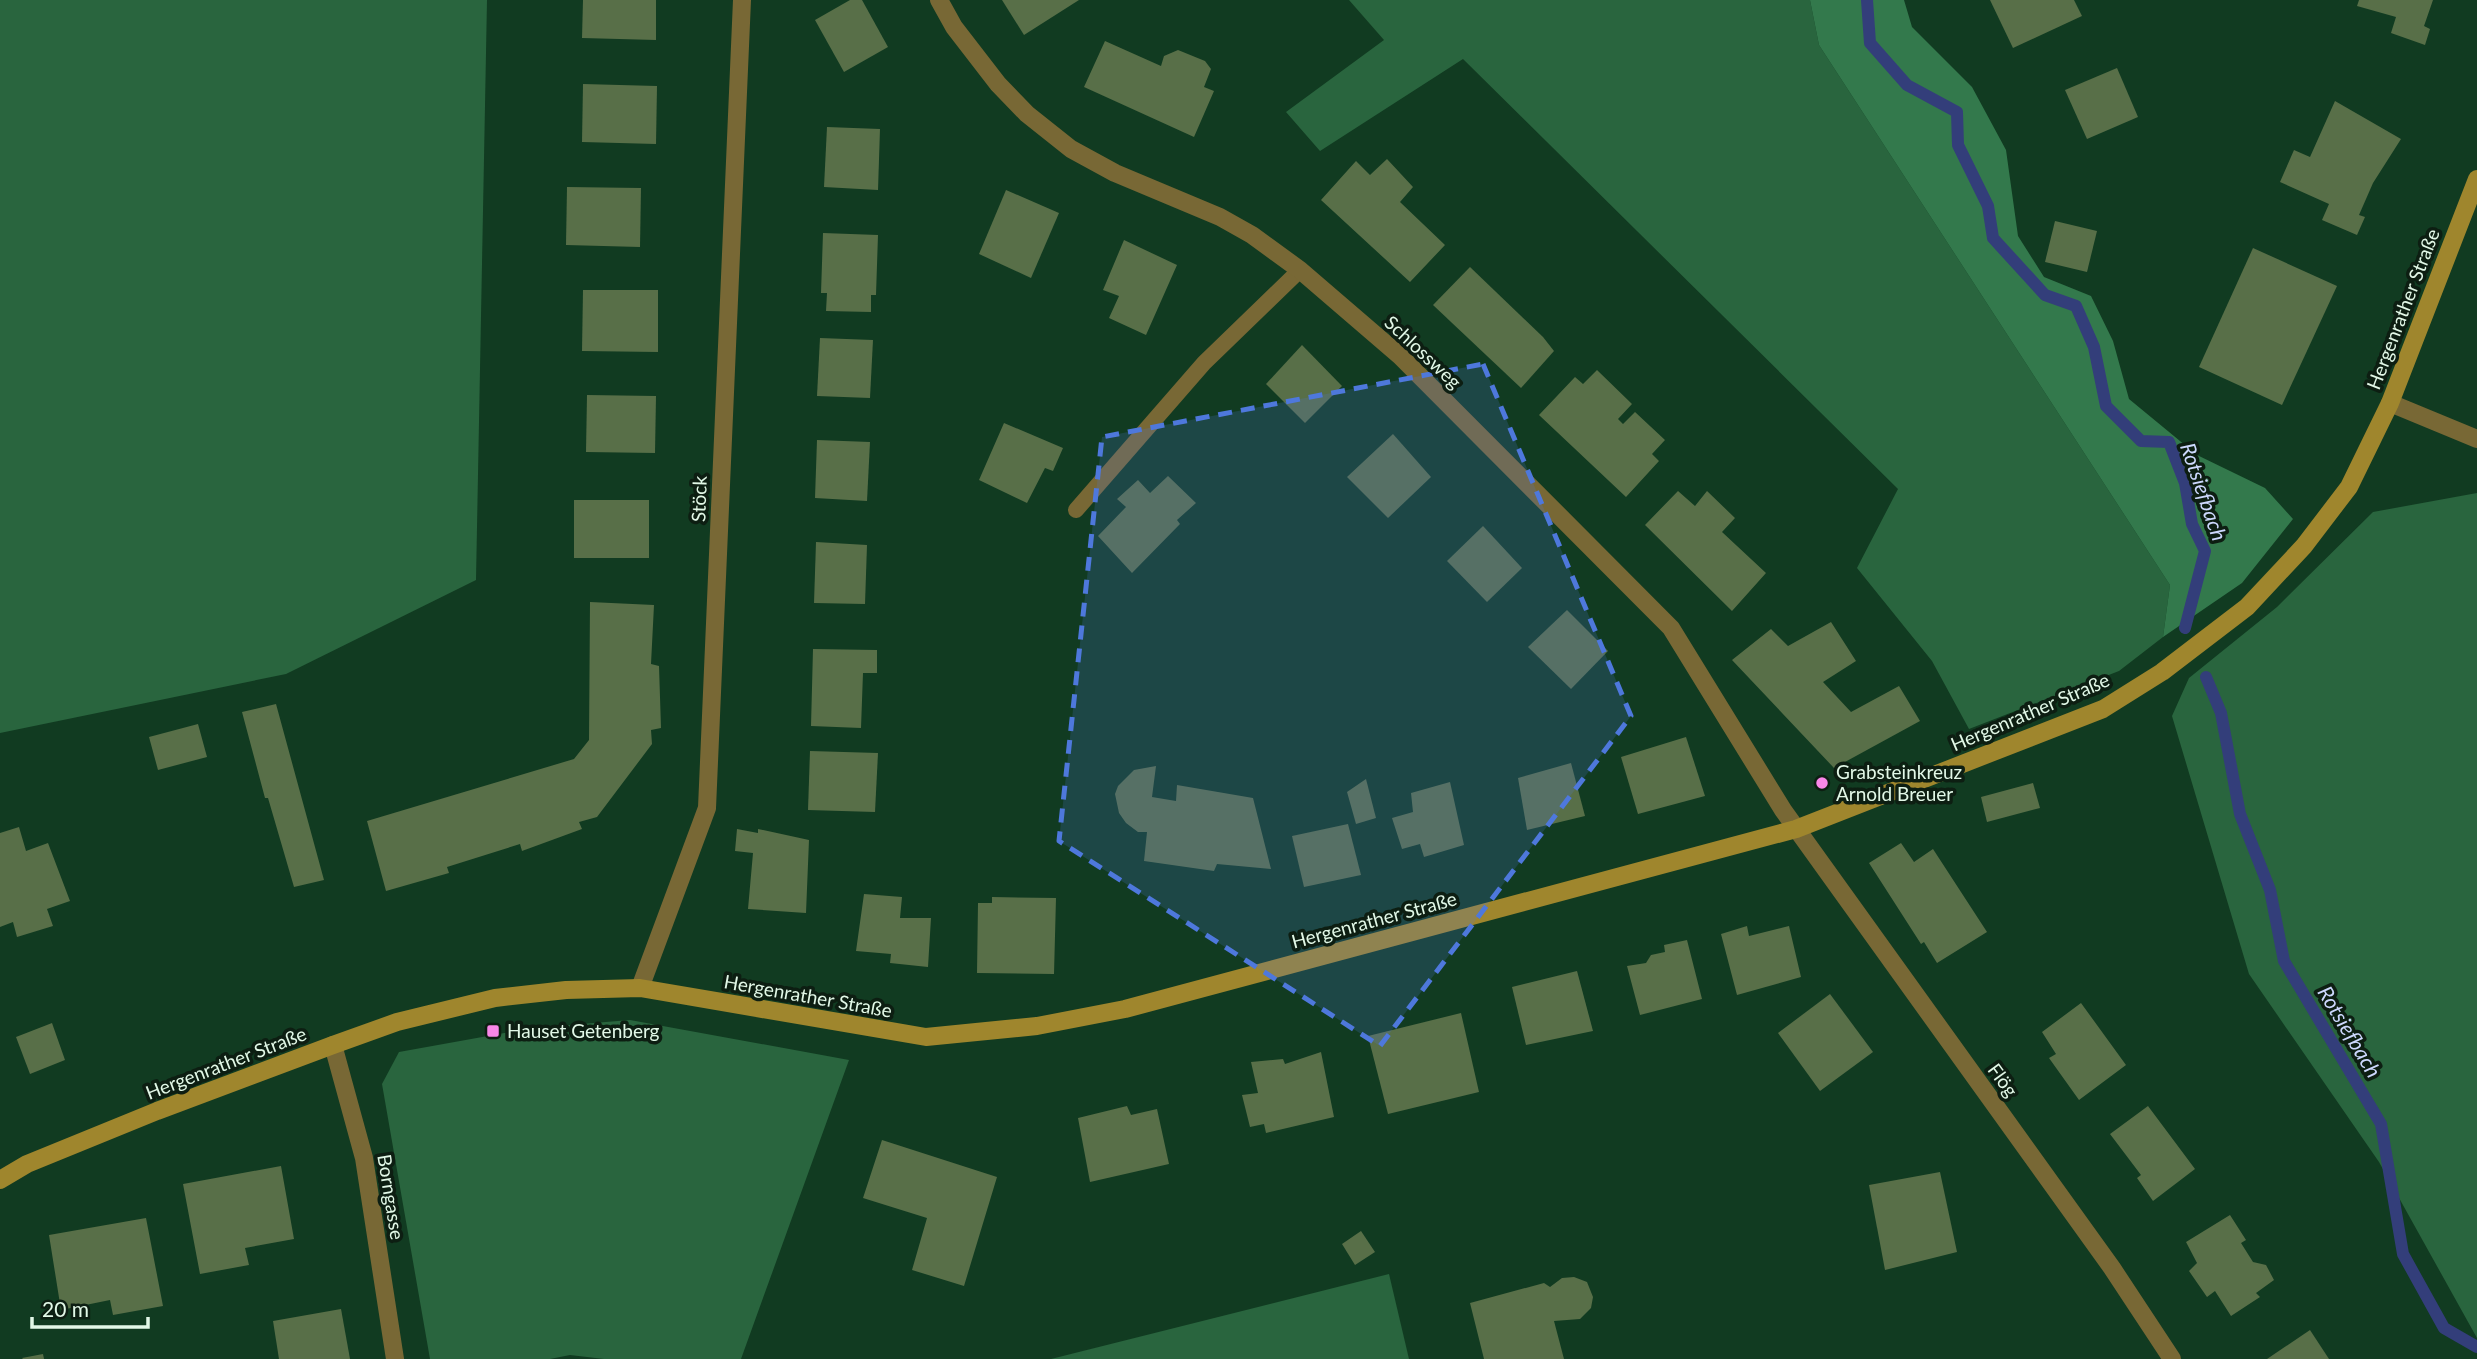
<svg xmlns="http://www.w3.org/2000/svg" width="2477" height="1359" font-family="Lato,sans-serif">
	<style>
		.green { fill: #29653e }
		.forest { fill: #33794c }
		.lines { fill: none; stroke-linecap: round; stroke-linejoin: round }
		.stream { stroke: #333e7a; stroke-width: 12 }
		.building { fill: #586f48 }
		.lane { stroke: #786835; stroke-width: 16 }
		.street { stroke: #786835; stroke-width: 18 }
		.secondary { stroke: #9f862d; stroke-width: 18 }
		.marked { fill: #4e78dc; fill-opacity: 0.2; stroke: #4e78dc; stroke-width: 5; stroke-dasharray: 14 9; stroke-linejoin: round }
		.poi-dot { fill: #f987e8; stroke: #0d1e12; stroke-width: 2.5 }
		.labels { text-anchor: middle; stroke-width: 7; stroke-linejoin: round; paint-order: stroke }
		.street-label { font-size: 19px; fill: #e2f8e7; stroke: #0d1e12 }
		.poi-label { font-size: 19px; fill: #e2f8e7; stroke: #0d1e12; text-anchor: start }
		.water-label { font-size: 21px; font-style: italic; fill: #cdd8fd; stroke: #0d1e12 }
	</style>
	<rect width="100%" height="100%" fill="#113b21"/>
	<!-- green -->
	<g class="green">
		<polygon points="0,0 487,0 476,580 286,674 0,733"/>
		<polygon points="1349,0 1810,0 1819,45 2170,585 2163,637 2119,671 1969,729 1932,661 1857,568 1898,489 1463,59 1320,151 1286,112 1384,40"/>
		<polygon points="2477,493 2477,1338 2379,1162 2249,974 2172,716 2189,678 2277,607 2373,512"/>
		<polygon points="630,1020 849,1060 741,1359 604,1359 570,1355 550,1359 430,1359 382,1084 399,1052 533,1028"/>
		<polygon points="1389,1274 1409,1359 1051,1359"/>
	</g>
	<!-- forest -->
	<polygon class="forest" points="1810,0 1904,0 1912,27 1972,87 2006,150 2018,236 2044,277 2091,296 2113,341 2129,399 2197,455 2265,488 2293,519 2242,583 2163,637 2170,585 1819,45"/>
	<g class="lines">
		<!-- stream -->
		<g class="stream">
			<polyline points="1867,0 1870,43 1907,85 1957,112 1958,145 1988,206 1993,238 2045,295 2076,306 2094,347 2106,406 2141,441 2169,442 2185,483 2192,524 2205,551 2185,628"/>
			<polyline points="2206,677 2221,713 2240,814 2270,890 2284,961 2381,1124 2403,1254 2444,1328 2477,1347"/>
		</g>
	</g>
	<!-- building -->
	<g class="building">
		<polygon points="583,0 656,0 656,40 582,38"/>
		<polygon points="850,0 862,0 888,47 844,72 815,20"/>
		<polygon points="1002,0 1079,0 1024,35"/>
		<polygon points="1990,0 2074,0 2082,16 2013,48"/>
		<polygon points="2359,0 2433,0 2424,26 2430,29 2425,45 2391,33 2396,17 2357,6"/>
		<polygon points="1105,41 1161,66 1164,56 1178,50 1205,61 1211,69 1204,87 1214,91 1194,137 1084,87"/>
		<polygon points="2117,68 2138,117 2087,139 2065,90"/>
		<polygon points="583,84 657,86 656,144 582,142"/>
		<polygon points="2335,101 2401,139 2373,183 2359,215 2365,217 2357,235 2322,220 2329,204 2280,182 2294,150 2310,157"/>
		<polygon points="827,127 880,129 878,190 824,187"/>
		<polygon points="1387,159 1413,187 1400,202 1445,245 1410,282 1321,200 1356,161 1370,175"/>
		<polygon points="567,187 641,188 640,247 566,245"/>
		<polygon points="1006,190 1059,213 1031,278 979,254"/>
		<polygon points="2055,221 2097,231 2087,272 2045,262"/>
		<polygon points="823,233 878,235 876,295 871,295 871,312 826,311 827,293 821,293"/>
		<polygon points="1124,240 1177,265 1146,335 1109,318 1119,296 1103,290"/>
		<polygon points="2253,248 2337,286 2282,405 2199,367"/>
		<polygon points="1470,267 1543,337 1554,351 1521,388 1433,305"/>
		<polygon points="583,290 658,290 658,352 582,351"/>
		<polygon points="820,338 873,340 870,398 817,396"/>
		<polygon points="1302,345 1342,386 1305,423 1266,384"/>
		<polygon points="1597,370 1632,404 1618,419 1623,424 1635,412 1665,440 1652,454 1659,461 1626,497 1539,415 1575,377 1583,384"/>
		<polygon points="587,395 656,396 655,453 586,452"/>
		<polygon points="1004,423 1063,448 1053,471 1045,468 1027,503 979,480"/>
		<polygon points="1393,434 1431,477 1388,518 1347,477"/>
		<polygon points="817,440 870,442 867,501 815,498"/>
		<polygon points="1168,476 1196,503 1177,520 1180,524 1132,573 1098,536 1126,507 1117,499 1138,480 1150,493"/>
		<polygon points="1678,491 1695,506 1707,491 1735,518 1722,532 1766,573 1732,611 1645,525"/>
		<rect x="574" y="500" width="75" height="58"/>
		<polygon points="1483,526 1522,568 1487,602 1447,561"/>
		<polygon points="816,542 867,545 865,604 814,603"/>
		<polygon points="590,602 654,605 651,664 659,666 661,728 651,730 652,744 597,817 579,822 582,829 522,851 520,844 447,867 449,873 386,891 367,821 574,759 589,740"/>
		<polygon points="1567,610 1608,651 1571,689 1528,647"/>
		<polygon points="1831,622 1856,661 1823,682 1851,712 1899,686 1920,721 1834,768 1732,660 1771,629 1788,646"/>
		<polygon points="813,649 877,650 877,673 863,673 861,728 811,726"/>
		<polygon points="276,704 324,880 294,887 268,798 265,798 242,712"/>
		<polygon points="198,724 207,757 158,770 149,737"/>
		<polygon points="1686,737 1705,796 1638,814 1621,757"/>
		<polygon points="810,751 878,753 875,812 808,810"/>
		<polygon points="1571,763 1585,816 1527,830 1518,778"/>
		<polygon points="1156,766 1152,797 1176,801 1177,785 1253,798 1271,869 1217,864 1214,871 1144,861 1147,832 1138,832 1126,823 1119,813 1115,794 1118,786 1134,770"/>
		<polygon points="1366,779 1376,818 1356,824 1347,792"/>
		<polygon points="1450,782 1464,845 1424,857 1420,844 1402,849 1392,818 1413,812 1411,793"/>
		<polygon points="2033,783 2040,808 1987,822 1981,797"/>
		<polygon points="1348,824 1361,875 1304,887 1292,836"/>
		<polygon points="19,827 26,851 48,843 70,901 47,909 53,926 17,937 13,922 0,927 0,833"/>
		<polygon points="737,829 758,833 758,829 809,840 806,913 748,909 753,853 735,851"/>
		<polygon points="1901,843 1914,862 1933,849 1987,932 1937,963 1924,942 1921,944 1869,863"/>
		<polygon points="864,894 902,897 900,918 931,918 928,967 890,963 891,954 856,951"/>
		<polygon points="992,897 1056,898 1054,974 977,973 978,903 992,903"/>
		<polygon points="1747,926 1749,936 1789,926 1801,977 1737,995 1721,934"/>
		<polygon points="1687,940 1702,999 1640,1015 1627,966 1646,963 1651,955 1665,952 1664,945"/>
		<polygon points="1577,971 1593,1031 1526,1045 1512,987"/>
		<polygon points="1830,994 1873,1052 1820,1091 1778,1033"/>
		<polygon points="2081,1003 2126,1065 2079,1100 2049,1058 2056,1054 2042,1032"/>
		<polygon points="1461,1013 1479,1092 1388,1114 1368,1036"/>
		<polygon points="52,1023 65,1060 30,1074 16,1037"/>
		<polygon points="1321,1052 1334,1117 1266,1133 1264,1124 1250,1127 1242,1095 1258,1093 1251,1062 1283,1059 1285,1064"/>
		<polygon points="1127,1106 1131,1115 1157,1109 1169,1164 1090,1182 1078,1118"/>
		<polygon points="2148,1106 2195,1169 2153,1201 2137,1178 2141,1175 2110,1134"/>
		<polygon points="882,1140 997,1177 964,1286 912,1270 927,1218 863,1198"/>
		<polygon points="281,1166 294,1239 245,1248 249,1265 200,1274 183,1184"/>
		<polygon points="1940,1172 1957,1252 1885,1270 1869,1185"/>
		<polygon points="2230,1215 2246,1240 2241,1243 2253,1262 2266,1265 2274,1280 2256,1293 2260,1297 2231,1316 2215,1291 2207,1297 2189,1271 2197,1263 2186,1242"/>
		<polygon points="146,1218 163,1306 113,1315 110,1300 61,1310 49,1235"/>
		<polygon points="1361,1231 1375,1252 1355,1265 1342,1244"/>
		<polygon points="1574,1277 1587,1282 1593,1297 1591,1308 1580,1319 1554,1321 1564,1359 1484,1359 1470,1303 1544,1283 1550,1287 1562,1278"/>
		<polygon points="341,1309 350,1359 279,1359 273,1321"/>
		<polygon points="2310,1330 2329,1359 2267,1359"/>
		<polygon points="43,1354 44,1359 23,1359 22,1358"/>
	</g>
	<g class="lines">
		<!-- lane -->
		<polyline class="lane" points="1076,510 1204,363 1300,270"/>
		<!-- street -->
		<g class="street">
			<polyline points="939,0 954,27 998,84 1027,114 1071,149 1115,173 1220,217 1252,235 1300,270 1400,356 1671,628 1783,810 2112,1268 2172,1359"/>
			<polyline points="2390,403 2477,439"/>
			<polyline points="640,988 707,808 742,0"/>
			<polyline points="333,1045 364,1158 395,1359"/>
		</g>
		<!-- secondary -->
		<polyline class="secondary" points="0,1180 27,1164 157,1111 333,1045 397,1022 495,998 566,990 640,988 926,1037 1037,1026 1125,1009 1796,829 2103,709 2162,672 2247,607 2304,546 2349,487 2390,403 2477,179"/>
	</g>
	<!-- marked area -->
	<path class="marked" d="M1483,364L1631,716L1380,1046L1059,841L1102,437Z"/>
	<!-- markers -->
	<g class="poi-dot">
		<circle cx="1822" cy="783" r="7"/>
		<rect x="486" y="1024" width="14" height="14" rx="3.5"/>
	</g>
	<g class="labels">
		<!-- street labels -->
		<g class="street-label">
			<text transform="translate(2403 309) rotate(-69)" y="7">Hergenrather Straße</text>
			<text transform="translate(1423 352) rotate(43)" y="7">Schlossweg</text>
			<text transform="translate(699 499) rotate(-88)" y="7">Stöck</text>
			<text transform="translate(2030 712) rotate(-23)" y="7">Hergenrather Straße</text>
			<text transform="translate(1374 920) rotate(-15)" y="7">Hergenrather Straße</text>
			<text transform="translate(808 996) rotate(10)" y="7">Hergenrather Straße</text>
			<text transform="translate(226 1063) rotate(-21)" y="7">Hergenrather Straße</text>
			<text transform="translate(2003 1080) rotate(54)" y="7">Flög</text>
			<text transform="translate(391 1197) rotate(81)" y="7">Borngasse</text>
		</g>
		<!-- poi labels -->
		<g class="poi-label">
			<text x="1836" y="779">Grabsteinkreuz<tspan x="1836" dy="22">Arnold Breuer</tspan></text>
			<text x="507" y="1038">Hauset Getenberg</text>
		</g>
		<!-- water labels -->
		<g class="water-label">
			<text transform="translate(2203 492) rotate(71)" y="7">Rotsiefbach</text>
			<text transform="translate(2349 1032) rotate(59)" y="7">Rotsiefbach</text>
		</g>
	</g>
	<!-- scale -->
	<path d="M32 1317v10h116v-10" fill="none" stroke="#e2f8e7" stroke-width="3.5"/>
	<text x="42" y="1317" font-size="21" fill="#e2f8e7" stroke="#0d1e12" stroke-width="5" paint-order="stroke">20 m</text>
</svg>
